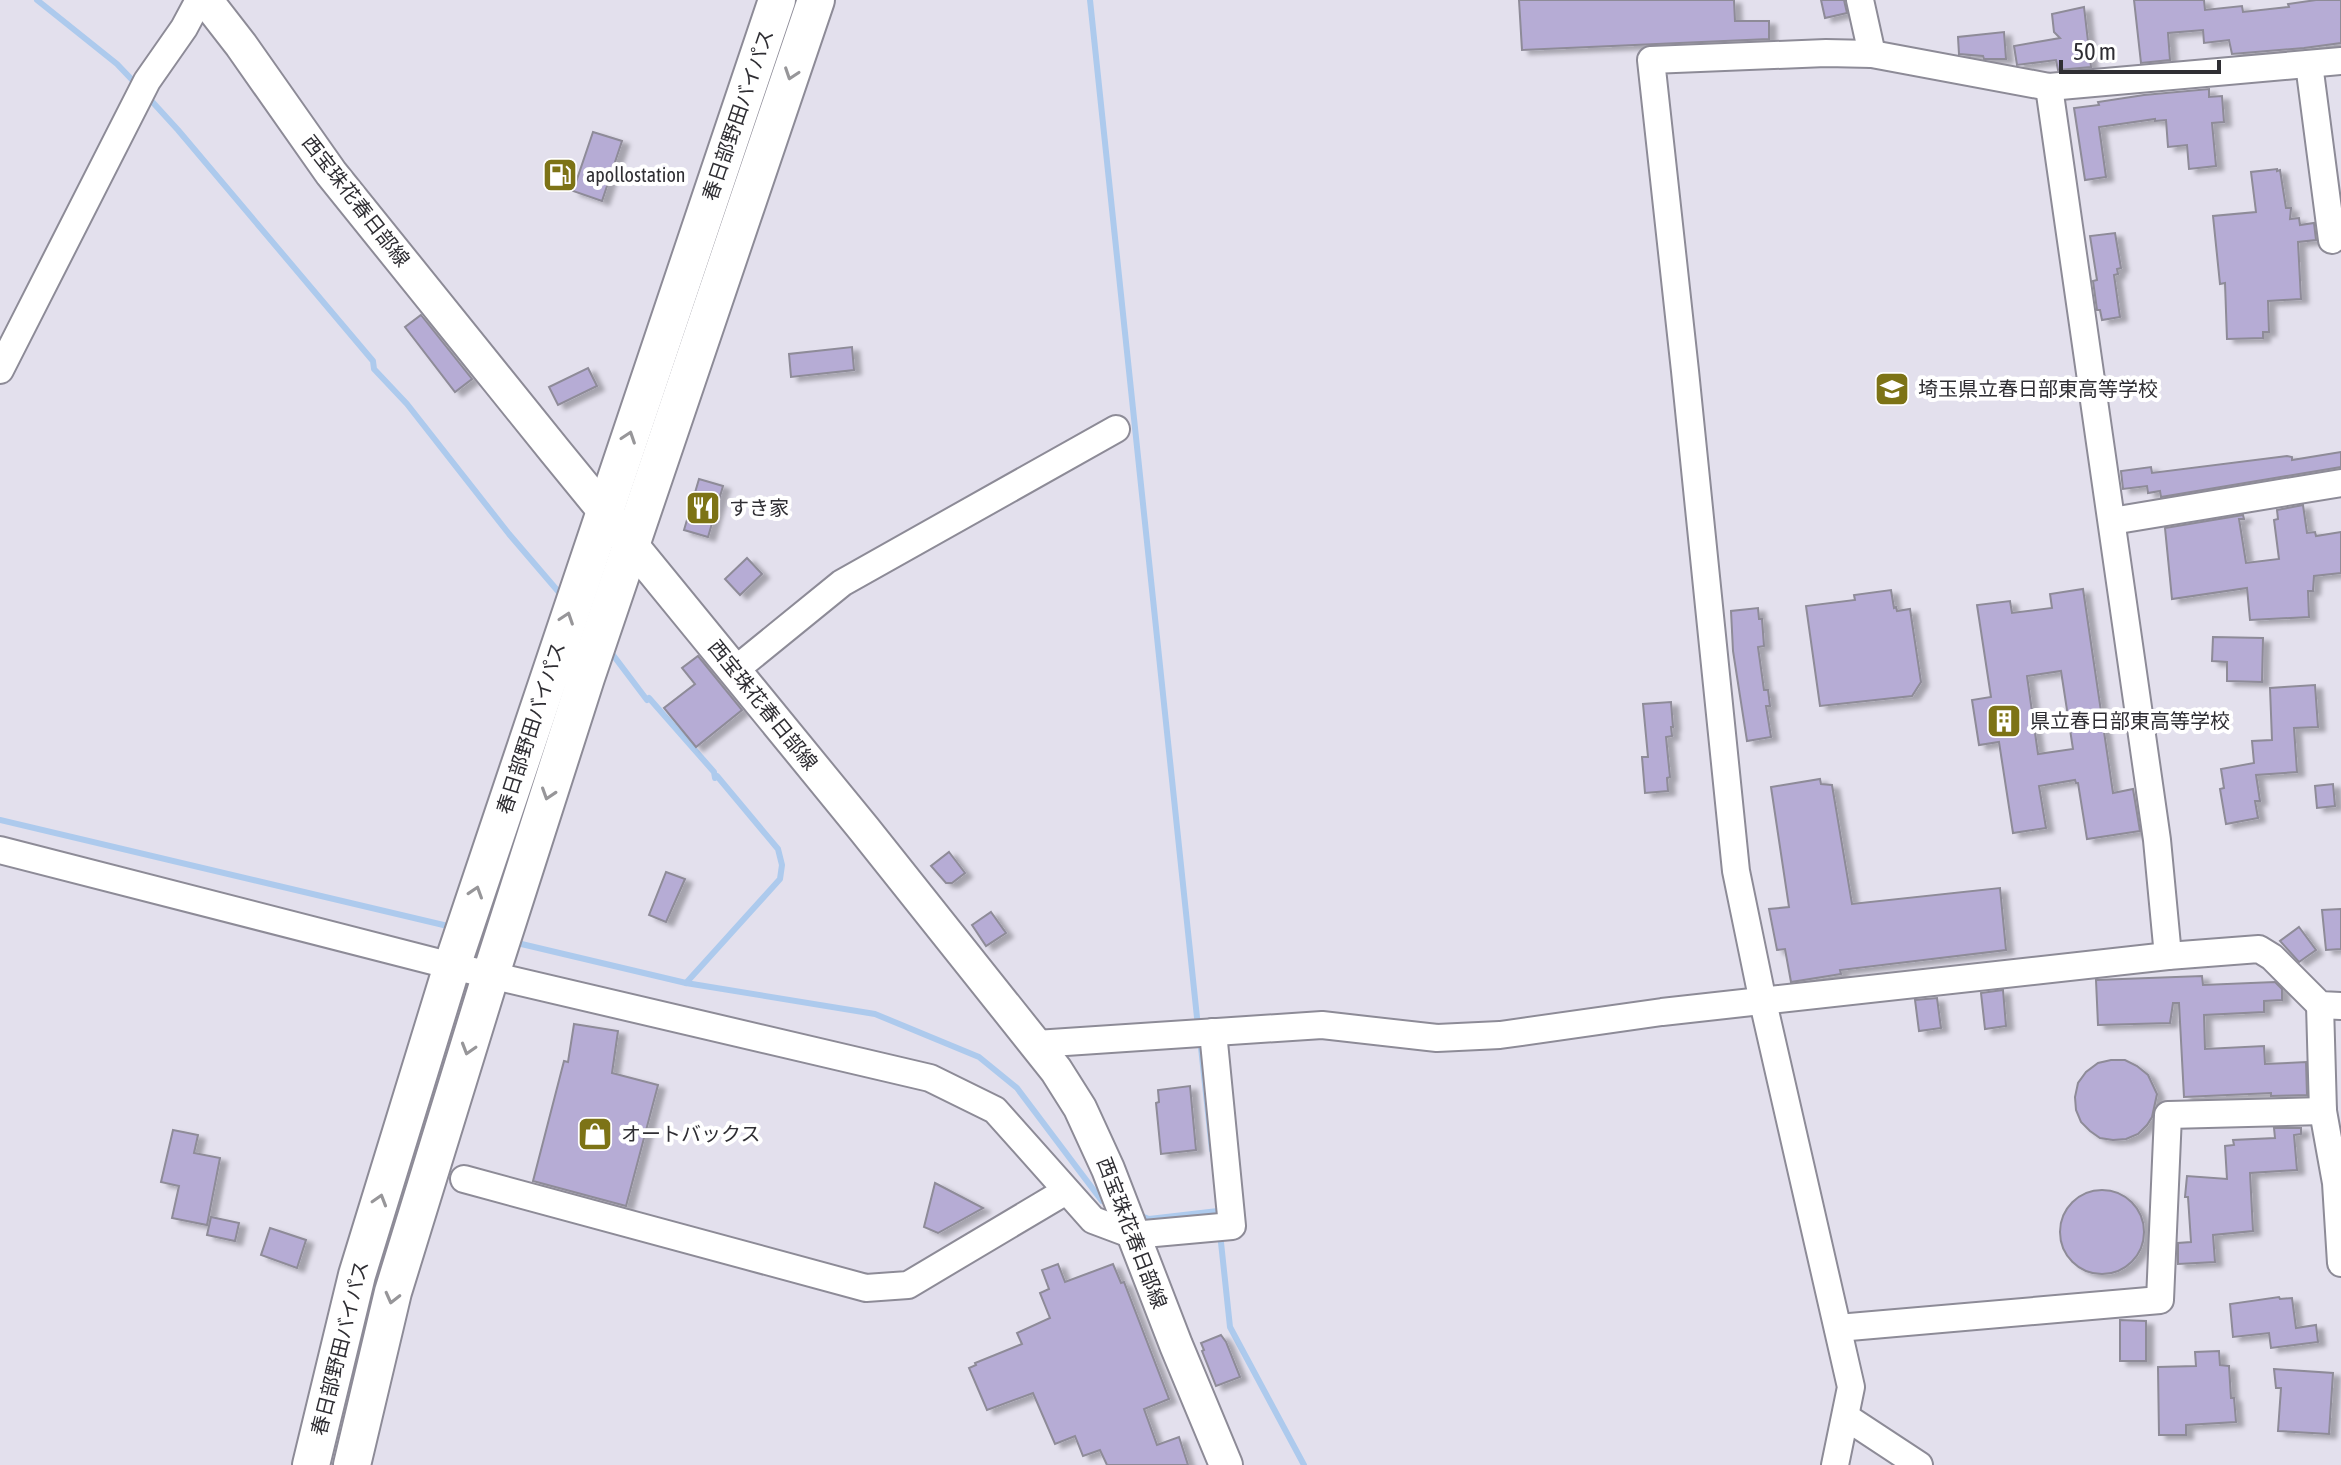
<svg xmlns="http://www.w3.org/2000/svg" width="2341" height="1465" font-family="'Asap Condensed','Noto Sans JP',sans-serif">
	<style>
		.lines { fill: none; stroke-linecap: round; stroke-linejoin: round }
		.stream { stroke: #adcaed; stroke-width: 6 }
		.building { fill: #b6acd5; stroke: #8e8b98; stroke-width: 2; fill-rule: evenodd; filter: url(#shadow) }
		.minor-casing { stroke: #8d8b97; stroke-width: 30 }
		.major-casing { stroke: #8d8b97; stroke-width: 36 }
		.highway-casing { stroke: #8d8b97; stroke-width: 40 }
		.minor { stroke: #fff; stroke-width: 26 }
		.major { stroke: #fff; stroke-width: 32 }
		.highway { stroke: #fff; stroke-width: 36 }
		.oneway { stroke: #979699 }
		.labels { text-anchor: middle; stroke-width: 8; stroke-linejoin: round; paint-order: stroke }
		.street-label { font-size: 20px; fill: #2f2e33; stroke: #fff }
		.poi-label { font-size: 20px; fill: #2f2e33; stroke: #fff; text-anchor: start }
	</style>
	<defs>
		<filter id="shadow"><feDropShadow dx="7" dy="4" stdDeviation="2" flood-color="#0004"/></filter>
	</defs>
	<rect width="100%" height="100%" fill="#e3e0ed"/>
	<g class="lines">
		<!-- stream -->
		<g class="stream">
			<polyline points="37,0 117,64 137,85"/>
			<polyline points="1090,0 1198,1027"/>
			<polyline points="147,96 178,130 373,361 374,369 407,404 509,534 563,597"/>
			<polyline points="610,651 647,700 649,698 714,772 715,778 717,776 778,849 782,865 780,879 686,983"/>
			<polyline points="0,820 452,927"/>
			<polyline points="513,942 686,983 875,1014 979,1057 1017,1088 1102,1201 1111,1204"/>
			<polyline points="1200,1038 1212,1150"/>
			<polyline points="1136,1214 1149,1219 1218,1211"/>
			<polyline points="1220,1233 1230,1327 1304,1465"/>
		</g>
	</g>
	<!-- building -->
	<g class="building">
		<polygon points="1519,0 1734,0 1735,21 1769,21 1769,39 1522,50"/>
		<polygon points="1821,0 1844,0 1847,13 1825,18"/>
		<polygon points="2134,0 2204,0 2205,10 2242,6 2243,12 2289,7 2288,4 2316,0 2341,0 2341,43 2304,48 2232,54 2229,40 2204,43 2203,30 2168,33 2170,60 2141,63"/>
		<polygon points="2084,7 2091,67 2058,70 2056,60 2017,65 2014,46 2060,38 2054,32 2052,14"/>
		<polygon points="2004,32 2006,59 1984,59 1983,56 1959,54 1958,37"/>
		<polygon points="2209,89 2209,97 2222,96 2224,122 2212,123 2216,166 2189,169 2187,145 2168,147 2166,120 2155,121 2155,119 2099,127 2106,177 2085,180 2074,108 2099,105 2098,102 2144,95"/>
		<polygon points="593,132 622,141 602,201 573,191"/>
		<polygon points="2277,169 2277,171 2280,170 2286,208 2291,208 2290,219 2299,218 2300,225 2314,223 2316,240 2298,242 2301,299 2268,301 2269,332 2263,332 2263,338 2227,339 2225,283 2220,284 2213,216 2256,212 2251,172"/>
		<polygon points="2115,233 2121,268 2117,269 2118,274 2114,275 2120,317 2102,320 2100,310 2097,310 2093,281 2097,280 2090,236"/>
		<polygon points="421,315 472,379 455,392 405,327"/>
		<polygon points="852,347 854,370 791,377 789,354"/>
		<polygon points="588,368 597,386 558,405 549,387"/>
		<polygon points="2341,452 2341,467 2161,497 2160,491 2148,493 2147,486 2123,489 2121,471 2151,467 2152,473 2287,456 2292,457 2292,460"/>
		<polygon points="699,479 723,486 708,537 684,530"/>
		<polygon points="2303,505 2307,533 2315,532 2316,536 2341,532 2341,573 2314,576 2313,591 2308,591 2309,617 2250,620 2247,588 2172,599 2165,528 2243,515 2244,519 2239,519 2246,563 2279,559 2274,520 2278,519 2277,510"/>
		<polygon points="747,558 762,574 740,595 725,579"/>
		<path d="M2083,589L2113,793L2133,789L2140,831L2087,839L2078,783H2076L2075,780L2039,786L2046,828L2013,833L1999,742L1979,745L1972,700L1991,697L1977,605L2010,601L2012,613L2052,608L2050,594ZM2061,671L2073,749L2038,754L2027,676Z"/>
		<polygon points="1891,590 1894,608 1896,607 1897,611 1910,609 1921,682 1912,696 1820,706 1806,606 1855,600 1854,595"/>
		<polygon points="1758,608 1759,619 1762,619 1764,646 1758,647 1764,690 1768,690 1770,706 1766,706 1771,737 1747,741 1733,651 1731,611"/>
		<polygon points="2213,637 2263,638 2262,682 2227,681 2227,662 2212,661"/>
		<polygon points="698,656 742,710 696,747 664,708 695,684 682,668"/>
		<polygon points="2315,685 2318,727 2294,728 2297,772 2256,775 2260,801 2255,801 2258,818 2226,824 2220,789 2224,788 2221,769 2254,763 2252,741 2272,740 2270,688"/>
		<polygon points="1671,702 1673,727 1671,727 1672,736 1666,737 1670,777 1667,778 1668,791 1645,793 1642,757 1648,757 1643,704"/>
		<polygon points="1820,779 1821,784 1832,785 1852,904 2000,888 2006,950 1840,970 1841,974 1791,982 1785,949 1777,950 1769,909 1789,907 1771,787"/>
		<polygon points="2333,784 2335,806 2317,808 2315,786"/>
		<polygon points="949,852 965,873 952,883 946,883 931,866"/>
		<polygon points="666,872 685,879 666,922 649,915"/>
		<polygon points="2341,909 2341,949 2326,950 2322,910"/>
		<polygon points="991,912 1006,933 986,946 972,925"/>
		<polygon points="2299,927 2316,950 2299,962 2280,941"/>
		<polygon points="2202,976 2203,985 2275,982 2282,989 2282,1000 2264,1001 2264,1012 2204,1015 2205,1049 2264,1046 2265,1064 2306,1062 2307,1095 2271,1096 2271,1093 2184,1097 2179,1003 2173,1003 2170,1023 2098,1025 2096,980"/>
		<polygon points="2003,990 2006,1026 1985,1029 1981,993"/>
		<polygon points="1937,998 1941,1028 1919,1031 1915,1000"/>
		<polygon points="574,1024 618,1031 612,1073 658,1085 626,1206 533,1181 564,1061 568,1062"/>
		<polygon points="2111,1060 2125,1060 2137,1066 2148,1075 2157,1094 2152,1117 2147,1125 2138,1134 2126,1139 2113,1140 2100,1138 2090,1131 2081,1122 2076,1110 2075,1097 2078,1083 2086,1072 2098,1063"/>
		<polygon points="1190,1086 1196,1150 1161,1154 1156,1103 1159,1102 1158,1090"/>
		<polygon points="2274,1128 2301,1128 2301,1134 2294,1135 2297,1170 2250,1173 2253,1231 2213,1235 2215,1262 2178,1264 2178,1243 2191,1242 2188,1197 2185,1197 2187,1176 2227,1179 2225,1146 2234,1145 2233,1140 2275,1138"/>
		<polygon points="173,1130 198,1135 194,1153 220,1158 207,1225 172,1218 179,1186 161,1182"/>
		<polygon points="935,1183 983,1208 938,1233 924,1227"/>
		<circle cx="2102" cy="1232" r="42"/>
		<polygon points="211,1217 239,1223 235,1241 207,1235"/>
		<polygon points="270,1228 306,1240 297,1268 261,1255"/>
		<polygon points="1058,1264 1065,1282 1113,1264 1121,1283 1124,1282 1169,1399 1144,1409 1157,1445 1179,1437 1188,1465 1107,1465 1100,1450 1083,1456 1075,1436 1055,1444 1033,1393 987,1410 969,1368 976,1365 975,1363 1022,1344 1017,1333 1050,1318 1040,1293 1049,1289 1042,1270"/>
		<polygon points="2279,1297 2280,1299 2292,1298 2296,1328 2316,1325 2318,1342 2271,1348 2269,1333 2233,1337 2230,1304"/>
		<polygon points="2120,1320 2146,1321 2146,1361 2120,1361"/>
		<polygon points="1221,1335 1226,1342 1240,1377 1216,1386 1202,1351 1204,1350 1201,1343"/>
		<polygon points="2219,1351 2220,1365 2229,1366 2231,1398 2234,1398 2236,1422 2186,1425 2186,1435 2159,1435 2158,1367 2196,1366 2195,1352"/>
		<polygon points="2274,1369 2333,1373 2329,1434 2278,1431 2281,1388 2276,1388"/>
	</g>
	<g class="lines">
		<!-- minor casing -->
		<g class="minor-casing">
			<g id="minor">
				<polyline points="1860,0 1872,54"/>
				<polyline points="2309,64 2332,240"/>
				<polyline points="2049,87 2157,840 2168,956"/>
				<polyline points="0,370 147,81 184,28 199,0"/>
				<polyline points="2112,521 2341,483"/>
				<polyline points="735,670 842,583 1116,429"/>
				<polyline points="0,850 452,966 930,1078 995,1110 1093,1220 1133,1235 1232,1226 1213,1032"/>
				<polyline points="2320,1005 2323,1111 2336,1183 2341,1263"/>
				<polyline points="1036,1044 1322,1025 1437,1038 1500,1035 1662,1012 2168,956 2259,949 2272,957 2320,1005 2341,1006"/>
				<polyline points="464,1179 866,1288 908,1285 1066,1191"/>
				<polyline points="1838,1328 2160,1300 2168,1115 2323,1111"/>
				<polyline points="1846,1417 1919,1465"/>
				<polyline points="1835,1465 1851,1387 1763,1002 1736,871 1685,371 1651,60 1826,53 1872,54 2049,87 2341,61"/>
			</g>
		</g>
		<!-- major casing -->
		<g class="major-casing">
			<polyline id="major" points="206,0 241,45 331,173 555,451 864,829 1056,1070 1080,1108 1108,1169 1176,1345 1226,1465"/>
		</g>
		<!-- highway casing -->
		<g class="highway-casing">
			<g id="highway">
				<polyline points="311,1465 357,1275 452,966 777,0"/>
				<polyline points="352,1465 393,1292 491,974 586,678 816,0"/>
			</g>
		</g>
		<!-- minor -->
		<use href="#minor" class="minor"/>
		<!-- major -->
		<use href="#major" class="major"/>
		<!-- highway -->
		<use href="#highway" class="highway"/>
	</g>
	<!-- one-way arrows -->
	<defs><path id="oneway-chevron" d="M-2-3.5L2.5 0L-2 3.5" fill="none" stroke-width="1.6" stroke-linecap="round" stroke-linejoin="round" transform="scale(2)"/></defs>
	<g class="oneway">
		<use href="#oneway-chevron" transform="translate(791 74) rotate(109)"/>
		<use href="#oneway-chevron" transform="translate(629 437) rotate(-71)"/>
		<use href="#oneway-chevron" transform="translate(567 618) rotate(-71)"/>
		<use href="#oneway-chevron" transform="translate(548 794) rotate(108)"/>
		<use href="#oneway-chevron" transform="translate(476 892) rotate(-72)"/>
		<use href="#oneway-chevron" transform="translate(468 1049) rotate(107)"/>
		<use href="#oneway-chevron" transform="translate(380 1200) rotate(-73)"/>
		<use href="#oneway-chevron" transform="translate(392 1298) rotate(104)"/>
	</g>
	<!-- icons -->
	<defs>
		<g id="fuel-square" transform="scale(1.8)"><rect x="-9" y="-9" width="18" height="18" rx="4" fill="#7d7316" stroke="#fff"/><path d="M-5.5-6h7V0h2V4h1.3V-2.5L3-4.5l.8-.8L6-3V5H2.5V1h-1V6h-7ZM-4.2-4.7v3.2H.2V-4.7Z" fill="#fff"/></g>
		<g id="school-square" transform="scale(1.8)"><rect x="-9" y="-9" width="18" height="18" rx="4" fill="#7d7316" stroke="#fff"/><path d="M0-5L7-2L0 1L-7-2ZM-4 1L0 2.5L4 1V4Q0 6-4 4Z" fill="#fff"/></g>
		<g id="restaurant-square" transform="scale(1.8)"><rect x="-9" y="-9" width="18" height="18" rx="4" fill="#7d7316" stroke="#fff"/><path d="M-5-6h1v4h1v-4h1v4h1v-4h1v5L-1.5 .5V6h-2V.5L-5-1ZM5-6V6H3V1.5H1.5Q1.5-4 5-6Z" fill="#fff"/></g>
		<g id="building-square" transform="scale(1.8)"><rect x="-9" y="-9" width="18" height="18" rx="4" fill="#7d7316" stroke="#fff"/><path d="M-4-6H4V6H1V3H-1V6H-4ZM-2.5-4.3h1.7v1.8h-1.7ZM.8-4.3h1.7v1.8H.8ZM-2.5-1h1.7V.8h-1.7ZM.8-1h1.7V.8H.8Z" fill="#fff"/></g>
		<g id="shop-square" transform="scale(1.8)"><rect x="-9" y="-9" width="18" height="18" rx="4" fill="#7d7316" stroke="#fff"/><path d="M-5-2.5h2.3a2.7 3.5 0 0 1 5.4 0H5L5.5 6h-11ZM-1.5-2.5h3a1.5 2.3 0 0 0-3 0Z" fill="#fff"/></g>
	</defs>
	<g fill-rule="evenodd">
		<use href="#fuel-square" x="560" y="175"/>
		<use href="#school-square" x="1892" y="389"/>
		<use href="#restaurant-square" x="703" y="508"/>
		<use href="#building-square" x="2004" y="721"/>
		<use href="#shop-square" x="595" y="1134"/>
	</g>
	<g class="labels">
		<!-- street labels -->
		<g class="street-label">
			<text transform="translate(738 115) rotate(-71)" y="7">春日部野田バイパス</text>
			<text transform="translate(356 201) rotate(52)" y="7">西宝珠花春日部線</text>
			<text transform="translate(763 705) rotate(51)" y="7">西宝珠花春日部線</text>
			<text transform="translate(531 728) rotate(-72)" y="7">春日部野田バイパス</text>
			<text transform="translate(1132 1233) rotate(69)" y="7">西宝珠花春日部線</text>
			<text transform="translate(340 1348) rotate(-76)" y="7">春日部野田バイパス</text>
		</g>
		<!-- poi labels -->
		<g class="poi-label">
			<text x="586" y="182">apollostation</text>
			<text x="1918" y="396">埼玉県立春日部東高等学校</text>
			<text x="729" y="515">すき家</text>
			<text x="2030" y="728">県立春日部東高等学校</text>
			<text x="621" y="1141">オートバックス</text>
		</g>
	</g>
	<!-- scale -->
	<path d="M2061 60v12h158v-12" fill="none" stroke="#2f2e33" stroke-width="4"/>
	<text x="2073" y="60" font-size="24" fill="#2f2e33" stroke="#ffffff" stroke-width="6" paint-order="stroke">50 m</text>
</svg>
